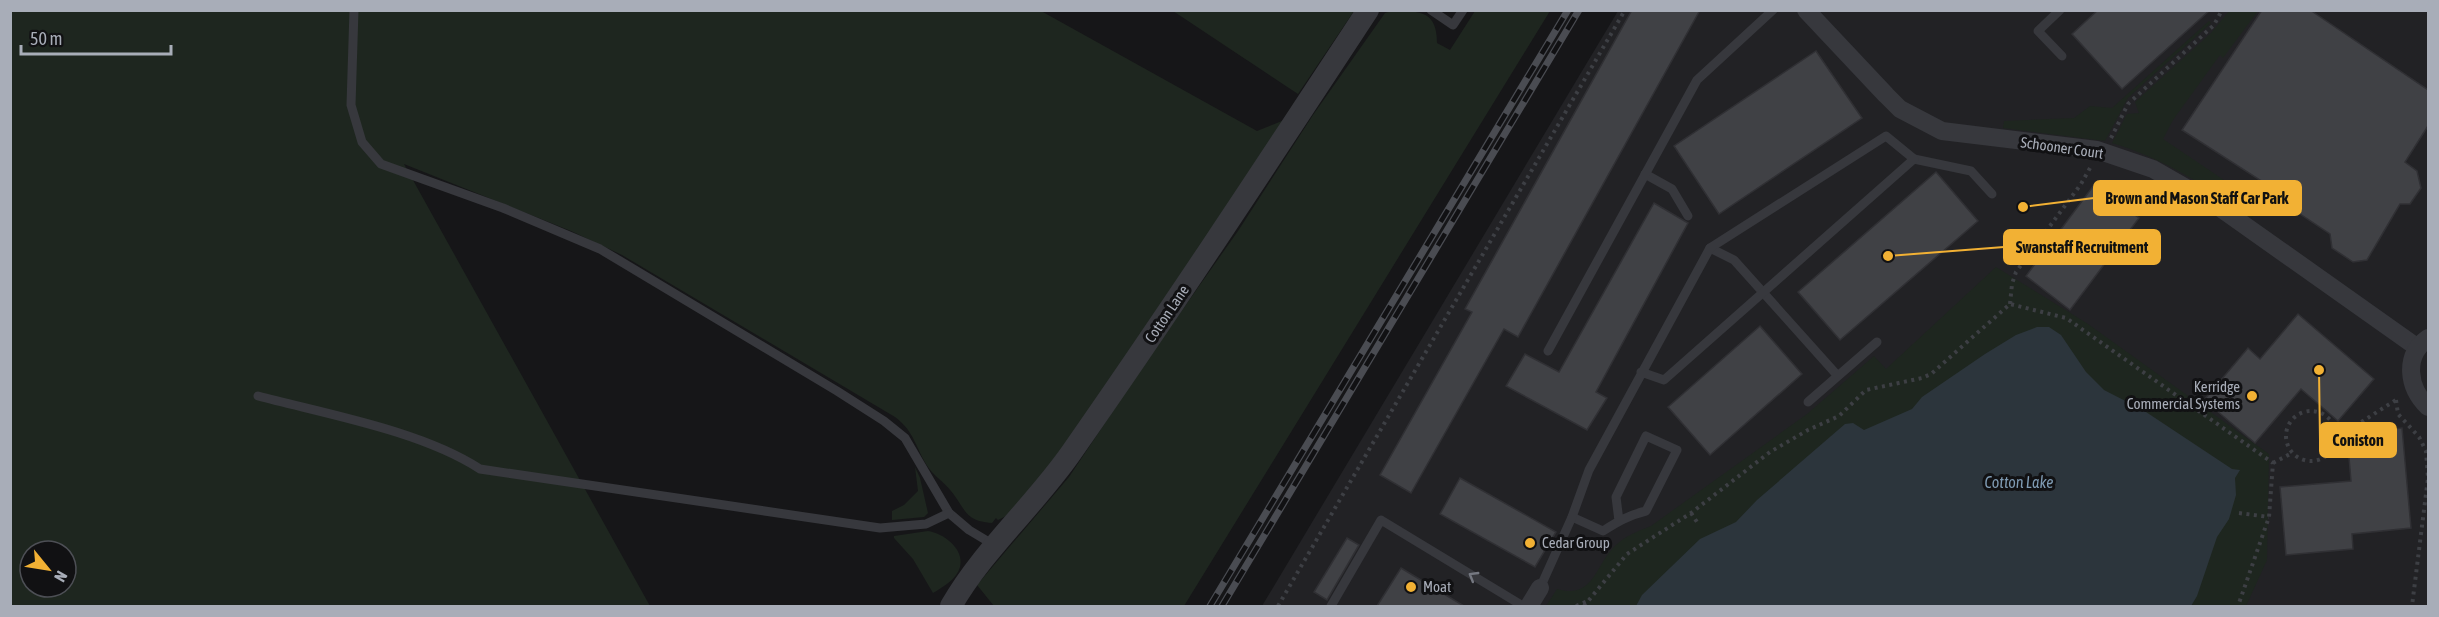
<svg xmlns="http://www.w3.org/2000/svg" width="2439" height="617" font-family="'Asap Condensed',sans-serif">
	<style>
		.built { fill: #222225 }
		.green { fill: #1e261f; fill-rule: evenodd }
		.water { fill: #2c353c }
		.building { fill: #404145; stroke: #303034; stroke-width: 1.5 }
		.lines { fill: none; stroke-linecap: round; stroke-linejoin: round }
		.path { stroke: #3d3f44; stroke-width: 4; stroke-dasharray: 3 4.5; stroke-linecap: butt }
		.service { stroke: #37383d; stroke-width: 9 }
		.minor { stroke: #37383d; stroke-width: 18 }
		.tertiary { stroke: #37383d; stroke-width: 22 }
		.rail-casing { stroke: #4a4c52; stroke-width: 7 }
		.rail { stroke: #111113; stroke-width: 4.5; stroke-dasharray: 14; stroke-linecap: butt }
		.oneway { stroke: #757881 }
		.poi-dot { fill: #f2b134; stroke: #111113; stroke-width: 2 }
		.labels { text-anchor: middle; stroke-width: 6; stroke-linejoin: round; paint-order: stroke }
		.street-label { font-size: 15px; fill: #a8adb8; stroke: #111113 }
		.poi-label { font-size: 15px; fill: #a8adb8; stroke: #111113; text-anchor: start }
		.water-label { font-size: 16px; font-style: italic; fill: #7f9bb3; stroke: #111113 }
		.leader { fill: none; stroke: #f2b134; stroke-width: 2 }
		.callout-dot { fill: #f2b134; stroke: #111113; stroke-width: 2 }
		.callout { fill: #f2b134; stroke: #f2b134; stroke-width: 2 }
		.callout-label { font-size: 16px; text-anchor: middle; font-weight: bold; fill: #111 }
	</style>
	<rect width="100%" height="100%" fill="#161618"/>
	<!-- built -->
	<polygon class="built" points="1618,11 2428,11 2428,606 1262,606"/>
	<!-- green -->
	<g class="green">
		<path d="M10,11H1041L1257,131L1292,117L1045,474L1008,515L998,520L996,518L992,523C964,521 966,509 951,491C944,482 934,476 928,467C915,447 915,432 895,417L622,255L571,231L404,164L650,606H11ZM30,551H66V587H30Z"/>
		<polygon points="1173,11 1354,11 1298,94"/>
		<path d="M1392,11C1419,11 1437,10 1437,43L1450,50L1475,11H1550L1184,606H994L977,585L1069,477L1149,357L1238,231L1313,115L1385,13Z"/>
		<path d="M2229,11H2258L2223,58L2220,55L2173,120L2163,139L2261,205L2252,218C2205,186 2168,160 2112,143L2127,114L2139,113L2135,102L2211,33Z"/>
		<polygon points="2209,21 2211,23 2128,98 2105,141 2003,128 2004,121 2074,118 2090,106 2112,108"/>
		<path d="M1996,267L2088,324L2269,454L2267,560L2246,606H1546L1557,589C1594,600 1595,565 1615,546C1625,536 1638,531 1651,526L1807,414L1874,356L1886,369Z"/>
		<polygon points="915,467 920,478 928,513 924,517 892,520 892,511 904,505 918,491"/>
		<path d="M928,531C943,533 965,549 960,567C957,579 943,587 933,593L913,559L894,538V536Z"/>
	</g>
	<!-- water -->
	<polygon class="water" points="2037,327 2049,327 2061,335 2086,372 2104,390 2143,410 2232,469 2240,470 2235,478 2236,495 2229,519 2217,537 2197,596 2191,606 1636,606 1642,595 1700,539 1736,522 1757,500 1845,424 1853,423 1864,430 1912,409 1922,397 1985,354 2016,335"/>
	<!-- building -->
	<g class="building">
		<polygon points="1632,10 1700,10 1518,337 1504,329 1411,493 1380,475 1472,312 1465,309"/>
		<polygon points="2098,10 2210,10 2122,89 2072,34"/>
		<polygon points="2262,10 2310,10 2428,90 2428,126 2405,162 2417,171 2421,188 2410,204 2400,204 2367,260 2353,262 2332,248 2330,234 2288,206 2291,200 2182,130"/>
		<polygon points="1816,51 1862,118 1719,214 1674,146"/>
		<polygon points="1936,172 1978,221 1840,340 1798,292"/>
		<polygon points="2094,185 2107,194 2111,189 2132,205 2128,210 2139,218 2070,310 2026,276"/>
		<polygon points="1654,203 1688,223 1596,392 1607,398 1587,430 1506,386 1525,354 1559,372"/>
		<polygon points="2298,314 2374,379 2338,421 2301,389 2255,443 2204,400 2248,348 2260,359"/>
		<polygon points="1760,326 1802,374 1710,455 1668,407"/>
		<polygon points="2402,428 2411,528 2352,534 2353,549 2286,555 2280,487 2351,481 2347,434"/>
		<polygon points="1460,478 1556,532 1535,567 1440,514"/>
		<polygon points="1347,538 1359,545 1327,600 1314,592"/>
		<polygon points="1401,568 1464,606 1377,606"/>
	</g>
	<g class="lines">
		<!-- path -->
		<g class="path">
			<polyline points="2111,138 2128,104 2214,25 2222,10"/>
			<polyline points="2010,304 2012,284 2016,272 2081,184 2090,168"/>
			<polyline points="2396,400 2398,414 2419,437 2426,451 2428,478 2412,606"/>
			<circle cx="2311" cy="436" r="25"/>
			<polyline points="2336,438 2396,400"/>
			<polyline points="2273,463 2292,453"/>
			<polyline points="1691,513 1697,522"/>
			<polyline points="2239,513 2269,517"/>
			<polyline points="1278,606 1625,10"/>
			<polyline points="1576,606 1588,601"/>
			<polyline points="1584,606 1627,554 1691,513 1770,452 1808,430 1839,416 1866,390 1922,378 1931,374 2010,304 2066,318 2273,463 2269,517 2238,606"/>
		</g>
		<!-- service -->
		<g class="service">
			<polyline points="354,10 351,105 362,142 381,164 503,208 600,249 837,391 884,421 905,438 949,513 969,530 994,545"/>
			<polyline points="1431,10 1453,25 1463,10"/>
			<polyline points="2060,10 2038,31 2062,56"/>
			<polyline points="1914,159 1971,171 1992,194"/>
			<polyline points="1645,174 1672,189 1688,216"/>
			<polyline points="1710,248 1734,260 1837,375"/>
			<polyline points="1548,351 1697,80 1773,10"/>
			<path d="M258,396C326,414 422,431 480,469L880,528L926,524L949,513"/>
			<polyline points="1808,402 1877,342"/>
			<path d="M1572,517L1603,531C1617,522 1629,515 1646,511L1677,450L1646,436L1616,497L1619,521"/>
			<polyline points="1540,588 1572,517 1589,470 1710,248 1886,136 1914,159 1664,380 1641,372"/>
			<polyline points="1331,606 1381,520 1523,606"/>
		</g>
		<!-- minor -->
		<g class="minor">
			<polyline points="1806,10 1886,95 1900,109 1942,131 2097,150 2153,169 2216,205 2418,348"/>
			<path d="M2428,338C2403,356 2408,388 2428,407"/>
			<polyline points="1529,606 1540,588"/>
		</g>
		<!-- tertiary -->
		<path class="tertiary" d="M951,606C983,550 1034,506 1071,453C1173,307 1270,159 1368,10"/>
		<!-- rail casing -->
		<g class="rail-casing">
			<g id="rail">
				<polyline points="1210,606 1568,10"/>
				<polyline points="1222,606 1579,10"/>
			</g>
		</g>
		<!-- rail -->
		<use href="#rail" class="rail"/>
	</g>
	<!-- one-way arrows -->
	<defs><path id="oneway-chevron" d="M-2-3.5L2.5 0L-2 3.5" fill="none" stroke-width="1.6" stroke-linecap="round" stroke-linejoin="round" transform="scale(1.5)"/></defs>
	<use class="oneway" href="#oneway-chevron" transform="translate(1473 576) rotate(-149)"/>
	<!-- markers -->
	<g class="poi-dot">
		<circle cx="2252" cy="396" r="6"/>
		<circle cx="1530" cy="543" r="6"/>
		<circle cx="1411" cy="587" r="6"/>
	</g>
	<g class="labels">
		<!-- street labels -->
		<g class="street-label">
			<text transform="translate(2062 148) rotate(8)" y="5">Schooner Court</text>
			<text transform="translate(1167 314) rotate(-56)" y="5">Cotton Lane</text>
		</g>
		<!-- poi labels -->
		<g class="poi-label">
			<text x="2240" y="392" text-anchor="end">Kerridge<tspan x="2240" dy="17">Commercial Systems</tspan></text>
			<text x="1542" y="548">Cedar Group</text>
			<text x="1423" y="592">Moat</text>
		</g>
		<!-- water labels -->
		<g class="water-label">
			<text x="2019" y="488">Cotton Lake</text>
		</g>
	</g>
	<!-- callouts -->
	<path class="leader" d="M2023 207L2094 198M1888 256L2004 247M2319 370L2320 440"/>
	<g class="callout-dot">
		<circle cx="2023" cy="207" r="6"/>
		<circle cx="1888" cy="256" r="6"/>
		<circle cx="2319" cy="370" r="6"/>
	</g>
	<g class="callout">
		<rect x="2094" y="181" width="207" height="34" rx="6"/>
		<rect x="2004" y="230" width="156" height="34" rx="6"/>
		<rect x="2320" y="423" width="76" height="34" rx="6"/>
	</g>
	<g class="callout-label">
		<text x="2197" y="204">Brown and Mason Staff Car Park</text>
		<text x="2082" y="253">Swanstaff Recruitment</text>
		<text x="2358" y="446">Coniston</text>
	</g>
	<!-- border -->
	<rect width="2439" height="617" fill="none" stroke="#a8adb8" stroke-width="24"/>
	<!-- north arrow -->
	<g transform="translate(48 569) rotate(120)"><circle r="28" fill="#111113" stroke="#4d4f55" stroke-width="1.5"/>
	<path d="M0-4.5L10 22L0 15L-10 22Z" fill="#f2b134"/>
	<text y="-9" font-size="16" font-weight="bold" text-anchor="middle" fill="#a8adb8">N</text>
	</g>
	<!-- scale -->
	<path d="M21 45v9h150v-9" fill="none" stroke="#a8adb8" stroke-width="3"/>
	<text x="30" y="45" font-size="18" fill="#a8adb8" stroke="#111113" stroke-width="4.5" paint-order="stroke">50 m</text>
</svg>
